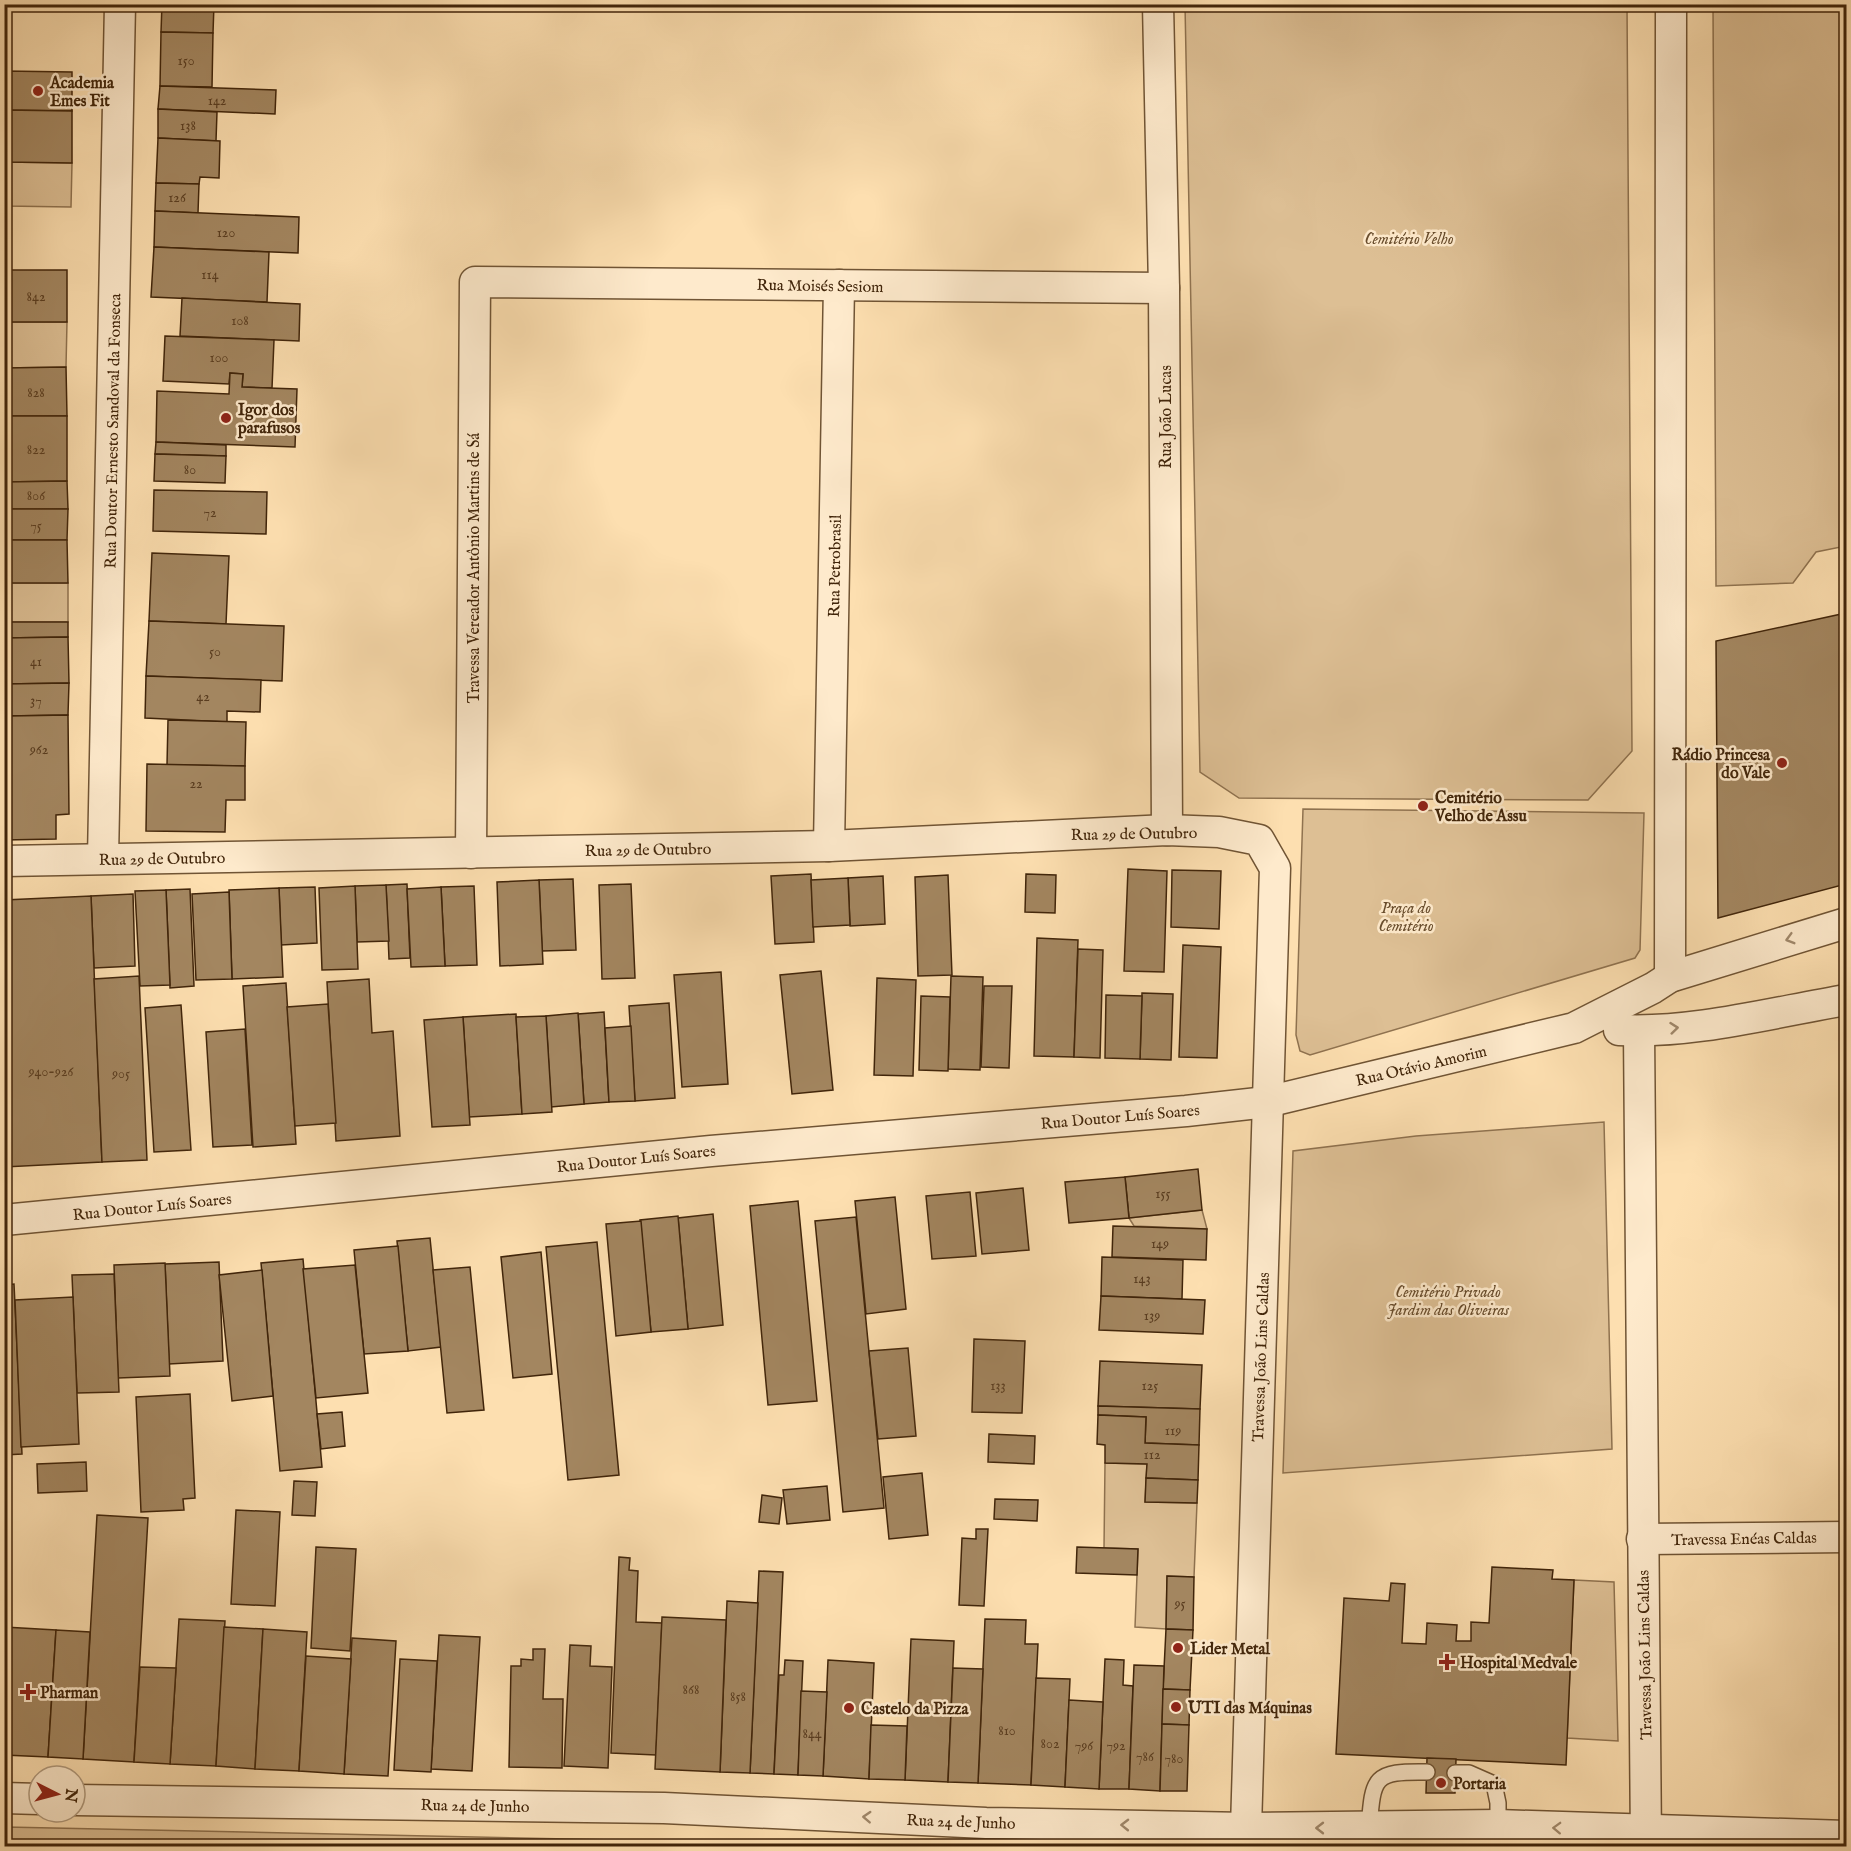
<svg xmlns="http://www.w3.org/2000/svg" width="1851" height="1851" font-family="'IM FELL English',serif">
	<style>
		.green { fill: #ddbf94; stroke: #8f724f; stroke-width: 1.5 }
		.building { fill: #a38660; stroke: #41250a; stroke-width: 1.5 }
		.lines { fill: none; stroke-linecap: round; stroke-linejoin: round }
		.lane-casing { stroke: #705434; stroke-width: 18 }
		.street-casing { stroke: #705434; stroke-width: 33 }
		.lane { stroke: #feeacc; stroke-width: 15 }
		.street { stroke: #feeacc; stroke-width: 30 }
		.oneway { stroke: #a0886b }
		.poi-dot { fill: #8f2418; stroke: #feeacc; stroke-width: 2 }
		.labels { text-anchor: middle; stroke-width: 5; stroke-linejoin: round; paint-order: stroke }
		.number-label { font-size: 14px; fill: #5a3d20 }
		.poi-label { font-size: 16px; font-weight: bold; fill: #41250a; stroke: #feeacc; text-anchor: start }
		.park-label { font-size: 16px; font-style: italic; fill: #684c2c; stroke: #feeacc }
		.street-label { font-size: 16px; fill: #41250a; stroke: #feeacc }
	</style>
	<rect width="100%" height="100%" fill="#fddfb0"/>
	<filter id="stains"><feTurbulence type="fractalNoise" baseFrequency=".00333" numOctaves="4"/><feColorMatrix values="0 0 0 0 .2 0 0 0 0 .09 0 0 0 0 .02 0 0 0 .5 -.17"/></filter>
	<radialGradient id="worn" r=".72"><stop offset=".6" stop-color="#630" stop-opacity="0"/><stop offset="1" stop-color="#630" stop-opacity=".3"/></radialGradient>
	<!-- green -->
	<g class="green">
		<polygon points="1185,5 1627,5 1632,751 1588,800 1239,798 1200,772"/>
		<polygon points="1713,5 1846,5 1846,546 1816,552 1793,583 1716,586"/>
		<polygon points="5,162 72,163 71,207 5,206"/>
		<polygon points="4,322 67,322 66,367 5,368"/>
		<polygon points="4,583 68,583 68,622 5,622"/>
		<polygon points="1303,809 1644,813 1640,950 1635,958 1310,1055 1300,1051 1296,1035"/>
		<polygon points="1604,1122 1612,1449 1283,1473 1293,1151 1416,1136"/>
		<polygon points="1202,1210 1207,1229 1134,1226 1129,1218"/>
		<polygon points="1105,1463 1147,1464 1145,1502 1197,1503 1194,1577 1167,1576 1166,1629 1135,1627 1138,1549 1104,1548"/>
		<polygon points="1574,1580 1614,1582 1618,1741 1567,1738"/>
		<polygon points="5,1827 712,1842 720,1846 5,1846"/>
	</g>
	<!-- building -->
	<g class="building">
		<polygon points="162,4 214,4 213,33 161,32"/>
		<polygon points="161,32 213,33 212,87 160,86"/>
		<polygon points="4,71 72,72 72,111 4,110"/>
		<polygon points="160,86 276,90 275,114 158,109"/>
		<polygon points="158,109 217,112 216,141 158,138"/>
		<polygon points="4,110 72,111 72,163 4,162"/>
		<polygon points="158,138 220,141 219,178 200,177 199,184 156,183"/>
		<polygon points="156,183 199,184 198,213 155,211"/>
		<polygon points="155,211 299,217 298,253 154,247"/>
		<polygon points="154,247 269,252 267,302 151,297"/>
		<rect x="4" y="270" width="63" height="52"/>
		<polygon points="182,298 300,304 299,341 180,336"/>
		<polygon points="165,336 274,340 272,388 242,387 243,374 230,373 229,384 163,381"/>
		<polygon points="66,367 67,416 4,416 4,368"/>
		<polygon points="230,373 243,374 242,387 297,389 295,447 156,442 157,391 229,394"/>
		<polygon points="4,416 67,416 67,481 4,482"/>
		<polygon points="156,442 226,445 226,456 155,454"/>
		<polygon points="155,454 226,456 225,483 154,481"/>
		<polygon points="67,481 68,509 4,509 4,482"/>
		<polygon points="154,490 267,492 266,534 153,531"/>
		<polygon points="4,509 68,509 67,540 4,540"/>
		<polygon points="4,540 67,540 68,583 4,583"/>
		<polygon points="152,553 229,556 226,624 149,621"/>
		<polygon points="1846,613 1846,884 1718,918 1716,641"/>
		<polygon points="149,621 284,626 282,681 146,676"/>
		<polygon points="4,622 68,622 68,637 4,638"/>
		<polygon points="68,637 69,683 4,684 4,638"/>
		<polygon points="146,676 261,680 260,712 227,711 227,722 145,718"/>
		<polygon points="69,683 68,715 4,716 4,684"/>
		<polygon points="68,715 69,814 56,815 56,839 4,840 4,783 8,783 9,716"/>
		<polygon points="168,720 246,722 245,766 167,765"/>
		<polygon points="147,764 245,766 245,800 226,800 225,832 146,831"/>
		<polygon points="1128,869 1167,871 1164,972 1124,971"/>
		<polygon points="1172,870 1221,871 1219,929 1171,927"/>
		<polygon points="811,874 814,942 775,944 771,876"/>
		<polygon points="1026,874 1056,875 1055,913 1025,912"/>
		<polygon points="948,875 952,975 918,976 915,877"/>
		<polygon points="883,876 885,924 850,926 848,878"/>
		<polygon points="848,878 850,925 813,927 811,880"/>
		<polygon points="573,879 576,950 542,951 539,880"/>
		<polygon points="539,880 543,964 500,966 497,882"/>
		<polygon points="407,884 410,958 389,959 386,885"/>
		<polygon points="631,884 635,978 602,979 599,885"/>
		<polygon points="386,885 389,941 357,942 355,886"/>
		<polygon points="355,886 358,969 322,970 319,888"/>
		<polygon points="474,886 477,965 445,966 441,887"/>
		<polygon points="315,887 317,943 281,945 279,888"/>
		<polygon points="441,887 445,966 411,967 407,889"/>
		<polygon points="279,888 283,977 232,979 229,890"/>
		<polygon points="190,889 194,986 170,988 166,890"/>
		<polygon points="166,890 170,985 140,986 135,891"/>
		<polygon points="229,892 232,979 196,980 192,894"/>
		<polygon points="133,894 135,966 94,968 91,896"/>
		<polygon points="91,896 102,1162 4,1167 4,900"/>
		<polygon points="1037,938 1078,940 1074,1057 1034,1056"/>
		<polygon points="1183,945 1221,947 1217,1058 1179,1057"/>
		<polygon points="1078,949 1103,950 1100,1058 1074,1057"/>
		<polygon points="821,971 833,1090 792,1094 780,975"/>
		<polygon points="721,972 728,1084 682,1087 674,975"/>
		<polygon points="139,976 147,1160 102,1162 94,979"/>
		<polygon points="951,976 983,977 980,1070 948,1069"/>
		<polygon points="877,978 916,980 913,1076 874,1075"/>
		<polygon points="369,979 372,1033 393,1031 400,1136 336,1141 327,982"/>
		<polygon points="286,983 296,1144 253,1147 243,986"/>
		<polygon points="984,986 1012,986 1009,1068 981,1067"/>
		<polygon points="1142,993 1173,994 1171,1060 1140,1059"/>
		<polygon points="1106,995 1142,996 1140,1059 1105,1058"/>
		<polygon points="921,996 950,997 948,1071 919,1070"/>
		<polygon points="669,1003 675,1098 635,1101 629,1006"/>
		<polygon points="328,1004 336,1123 295,1126 287,1007"/>
		<polygon points="181,1005 191,1150 154,1152 145,1008"/>
		<polygon points="604,1012 609,1102 584,1104 578,1014"/>
		<polygon points="578,1013 584,1104 551,1107 546,1016"/>
		<polygon points="516,1014 522,1114 469,1117 463,1017"/>
		<polygon points="546,1016 552,1112 522,1114 516,1017"/>
		<polygon points="463,1017 470,1125 432,1127 424,1020"/>
		<polygon points="631,1026 635,1101 609,1102 605,1028"/>
		<polygon points="245,1029 252,1145 213,1147 206,1032"/>
		<polygon points="1198,1169 1202,1210 1129,1218 1125,1177"/>
		<polygon points="1125,1177 1129,1218 1069,1223 1065,1182"/>
		<polygon points="1023,1188 1029,1250 982,1254 976,1193"/>
		<polygon points="970,1192 976,1256 932,1259 926,1196"/>
		<polygon points="895,1197 906,1309 866,1314 855,1201"/>
		<polygon points="798,1201 817,1401 768,1405 750,1206"/>
		<polygon points="713,1214 723,1325 688,1329 678,1218"/>
		<polygon points="678,1216 688,1329 651,1332 640,1220"/>
		<polygon points="856,1217 884,1508 843,1512 815,1221"/>
		<polygon points="641,1221 651,1332 616,1336 606,1224"/>
		<polygon points="1113,1226 1207,1229 1206,1260 1112,1257"/>
		<polygon points="430,1238 441,1347 408,1351 397,1241"/>
		<polygon points="597,1242 619,1475 568,1480 546,1247"/>
		<polygon points="398,1246 408,1351 364,1354 354,1250"/>
		<polygon points="541,1252 552,1374 513,1378 501,1257"/>
		<polygon points="1102,1257 1183,1260 1182,1299 1101,1296"/>
		<polygon points="303,1259 322,1467 280,1471 261,1263"/>
		<polygon points="219,1262 223,1361 169,1364 165,1264"/>
		<polygon points="165,1263 170,1376 118,1378 114,1265"/>
		<polygon points="355,1265 368,1393 316,1398 303,1269"/>
		<polygon points="470,1267 484,1410 447,1413 433,1270"/>
		<polygon points="262,1270 273,1396 232,1401 219,1275"/>
		<polygon points="114,1274 119,1392 77,1393 72,1275"/>
		<polygon points="14,1284 22,1454 4,1455 4,1285"/>
		<polygon points="1101,1296 1205,1300 1203,1334 1099,1330"/>
		<polygon points="73,1297 79,1444 21,1447 15,1300"/>
		<polygon points="974,1339 1025,1341 1022,1413 972,1412"/>
		<polygon points="908,1348 916,1436 878,1439 869,1351"/>
		<polygon points="1100,1361 1202,1365 1200,1409 1098,1406"/>
		<polygon points="190,1394 195,1498 183,1499 184,1510 141,1512 136,1397"/>
		<polygon points="1098,1406 1200,1409 1199,1445 1145,1443 1146,1417 1098,1415"/>
		<polygon points="342,1412 345,1446 321,1449 317,1414"/>
		<polygon points="1098,1415 1146,1417 1145,1443 1199,1445 1198,1480 1146,1478 1147,1464 1105,1463 1105,1445 1097,1444"/>
		<polygon points="989,1434 1035,1436 1034,1464 988,1462"/>
		<polygon points="86,1462 87,1491 38,1493 37,1464"/>
		<polygon points="922,1473 928,1535 889,1539 883,1477"/>
		<polygon points="1146,1478 1198,1480 1197,1503 1145,1502"/>
		<polygon points="294,1481 317,1482 315,1516 292,1515"/>
		<polygon points="827,1486 830,1520 787,1524 783,1490"/>
		<polygon points="762,1495 782,1498 779,1524 759,1522"/>
		<polygon points="995,1499 1038,1500 1037,1521 994,1519"/>
		<polygon points="236,1510 280,1512 275,1606 231,1604"/>
		<polygon points="97,1515 148,1518 134,1762 83,1759"/>
		<polygon points="976,1529 988,1529 984,1606 959,1605 962,1538 976,1539"/>
		<polygon points="316,1547 356,1549 350,1651 311,1648"/>
		<polygon points="1077,1547 1138,1549 1137,1575 1076,1573"/>
		<polygon points="619,1557 630,1558 629,1570 638,1571 636,1622 662,1623 656,1755 611,1753"/>
		<polygon points="1492,1567 1553,1570 1552,1579 1574,1580 1566,1765 1336,1754 1344,1598 1389,1601 1391,1583 1405,1584 1402,1643 1426,1644 1427,1623 1457,1625 1456,1641 1471,1641 1471,1622 1489,1623"/>
		<polygon points="759,1571 783,1572 774,1774 750,1773"/>
		<polygon points="1167,1576 1194,1577 1193,1630 1166,1629"/>
		<polygon points="727,1601 758,1603 750,1773 720,1772"/>
		<polygon points="662,1617 726,1620 720,1772 655,1769"/>
		<polygon points="179,1619 225,1621 216,1766 170,1764"/>
		<polygon points="985,1619 1026,1620 1025,1644 1038,1644 1031,1785 978,1783"/>
		<polygon points="4,1627 56,1630 48,1757 4,1755"/>
		<polygon points="224,1627 263,1629 255,1769 216,1766"/>
		<polygon points="263,1629 307,1632 299,1771 255,1769"/>
		<polygon points="1166,1629 1193,1630 1190,1690 1163,1689"/>
		<polygon points="56,1630 90,1632 83,1759 48,1757"/>
		<polygon points="439,1635 480,1637 472,1771 431,1769"/>
		<polygon points="352,1638 396,1641 388,1776 344,1774"/>
		<polygon points="911,1639 954,1641 948,1782 905,1780"/>
		<polygon points="570,1645 591,1646 590,1666 612,1667 608,1768 564,1766"/>
		<polygon points="533,1649 545,1649 543,1699 563,1699 562,1768 509,1767 511,1666 521,1666 521,1659 533,1660"/>
		<polygon points="306,1656 351,1659 344,1774 299,1771"/>
		<polygon points="400,1659 437,1661 431,1772 394,1770"/>
		<polygon points="1105,1659 1124,1660 1123,1685 1133,1686 1129,1789 1099,1789"/>
		<polygon points="785,1660 803,1661 798,1775 774,1774 779,1675 784,1675"/>
		<polygon points="828,1660 874,1663 869,1779 823,1776"/>
		<polygon points="1134,1665 1164,1666 1160,1791 1129,1789"/>
		<polygon points="140,1667 176,1668 170,1764 134,1762"/>
		<polygon points="953,1668 983,1669 978,1783 948,1782"/>
		<polygon points="1036,1678 1070,1679 1065,1787 1031,1785"/>
		<polygon points="1163,1689 1190,1690 1189,1725 1162,1724"/>
		<polygon points="801,1691 827,1692 823,1776 798,1775"/>
		<polygon points="1069,1700 1103,1702 1099,1789 1065,1787"/>
		<polygon points="1162,1724 1189,1725 1187,1791 1160,1791"/>
		<polygon points="871,1725 907,1726 905,1780 869,1779"/>
		<polygon points="1427,1758 1456,1759 1455,1793 1426,1793"/>
		<polygon points="67,1843 125,1844 125,1846 67,1846"/>
	</g>
	<g class="lines">
		<!-- lane casing -->
		<g class="lane-casing">
			<g id="lane">
				<polyline points="1455,1773 1469,1773 1494,1784 1498,1803 1498,1825"/>
				<path d="M1369,1828C1373,1777 1373,1771 1427,1772"/>
			</g>
		</g>
		<!-- street casing -->
		<g class="street-casing">
			<g id="street">
				<polyline points="1158,4 1164,288 1167,830"/>
				<polyline points="829,846 839,285"/>
				<polyline points="471,853 475,282 1164,288"/>
				<polyline points="103,858 120,4"/>
				<polyline points="4,861 829,846 1167,830 1219,832 1259,840 1275,868 1246,1828 1242,1846"/>
				<polyline points="1670,977 1671,4"/>
				<path d="M1619,1030C1693,1034 1774,1012 1846,1000"/>
				<polyline points="1639,1031 1646,1846"/>
				<polyline points="4,1220 711,1151 1186,1111 1267,1102 1574,1028 1653,988 1670,977 1846,923"/>
				<polyline points="1642,1539 1846,1537"/>
				<polyline points="4,1798 39,1799"/>
				<polyline points="75,1800 664,1808 986,1823 1246,1828 1498,1825 1846,1836"/>
			</g>
		</g>
		<!-- lane -->
		<use href="#lane" class="lane"/>
		<!-- street -->
		<use href="#street" class="street"/>
	</g>
	<!-- one-way arrows -->
	<defs><path id="oneway-chevron" d="M-2-3.5L2.5 0L-2 3.5" fill="none" stroke-width="1.6" stroke-linecap="round" stroke-linejoin="round" transform="scale(1.5)"/></defs>
	<g class="oneway">
		<use href="#oneway-chevron" transform="translate(1790 939) rotate(164)"/>
		<use href="#oneway-chevron" transform="translate(1674 1028) rotate(-6)"/>
		<use href="#oneway-chevron" transform="translate(867 1817) rotate(-177)"/>
		<use href="#oneway-chevron" transform="translate(1125 1825) rotate(-179)"/>
		<use href="#oneway-chevron" transform="translate(1320 1828) rotate(-180)"/>
		<use href="#oneway-chevron" transform="translate(1557 1828) rotate(-178)"/>
	</g>
	<!-- markers -->
	<g class="poi-dot">
		<circle cx="38" cy="91" r="6"/>
		<circle cx="226" cy="418" r="6"/>
		<circle cx="1782" cy="763" r="6"/>
		<circle cx="1423" cy="806" r="6"/>
		<circle cx="1178" cy="1648" r="6"/>
		<path d="M1444 1653h6v6h6v6h-6v6h-6v-6h-6v-6h6z"/>
		<path d="M25 1683h6v6h6v6h-6v6h-6v-6h-6v-6h6z"/>
		<circle cx="1176" cy="1707" r="6"/>
		<circle cx="849" cy="1708" r="6"/>
		<circle cx="1441" cy="1783" r="6"/>
	</g>
	<g class="labels">
		<!-- number labels -->
		<g class="number-label">
			<text x="186" y="65">150</text>
			<text x="217" y="105">142</text>
			<text x="188" y="130">138</text>
			<text x="177" y="202">126</text>
			<text x="226" y="237">120</text>
			<text x="210" y="279">114</text>
			<text x="36" y="301">842</text>
			<text x="240" y="325">108</text>
			<text x="219" y="362">100</text>
			<text x="36" y="397">828</text>
			<text x="36" y="454">822</text>
			<text x="190" y="474">80</text>
			<text x="36" y="500">806</text>
			<text x="210" y="517">72</text>
			<text x="36" y="530">75</text>
			<text x="215" y="656">50</text>
			<text x="36" y="666">41</text>
			<text x="203" y="701">42</text>
			<text x="36" y="705">37</text>
			<text x="39" y="754">962</text>
			<text x="196" y="788">22</text>
			<text x="51" y="1076">940-926</text>
			<text x="121" y="1078">905</text>
			<text x="1163" y="1198">155</text>
			<text x="1160" y="1248">149</text>
			<text x="1142" y="1283">143</text>
			<text x="1152" y="1320">139</text>
			<text x="998" y="1390">133</text>
			<text x="1150" y="1390">125</text>
			<text x="1173" y="1435">119</text>
			<text x="1152" y="1459">112</text>
			<text x="1180" y="1608">95</text>
			<text x="691" y="1694">868</text>
			<text x="738" y="1701">858</text>
			<text x="1007" y="1735">810</text>
			<text x="812" y="1738">844</text>
			<text x="1050" y="1748">802</text>
			<text x="1084" y="1750">796</text>
			<text x="1116" y="1750">792</text>
			<text x="1145" y="1761">786</text>
			<text x="1174" y="1763">780</text>
		</g>
		<!-- poi labels -->
		<g class="poi-label">
			<text x="50" y="88">Academia<tspan x="50" dy="18">Emes Fit</tspan></text>
			<text x="238" y="415">Igor dos<tspan x="238" dy="18">parafusos</tspan></text>
			<text x="1770" y="760" text-anchor="end">Rádio Princesa<tspan x="1770" dy="18">do Vale</tspan></text>
			<text x="1435" y="803">Cemitério<tspan x="1435" dy="18">Velho de Assu</tspan></text>
			<text x="1190" y="1654">Lider Metal</text>
			<text x="1460" y="1668">Hospital Medvale</text>
			<text x="40" y="1698">Pharman</text>
			<text x="1188" y="1713">UTI das Máquinas</text>
			<text x="861" y="1714">Castelo da Pizza</text>
			<text x="1453" y="1789">Portaria</text>
		</g>
		<!-- park labels -->
		<g class="park-label">
			<text x="1409" y="244">Cemitério Velho</text>
			<text x="1406" y="913">Praça do<tspan x="1406" dy="18">Cemitério</tspan></text>
			<text x="1448" y="1297">Cemitério Privado<tspan x="1448" dy="18">Jardim das Oliveiras</tspan></text>
		</g>
		<!-- street labels -->
		<g class="street-label">
			<text transform="translate(820 285) rotate(1)" y="6">Rua Moisés Sesiom</text>
			<text transform="translate(1165 417) rotate(-90)" y="6">Rua João Lucas</text>
			<text transform="translate(112 431) rotate(-89)" y="6">Rua Doutor Ernesto Sandoval da Fonseca</text>
			<text transform="translate(834 566) rotate(-89)" y="6">Rua Petrobrasil</text>
			<text transform="translate(473 568) rotate(-90)" y="6">Travessa Vereador Antônio Martins de Sá</text>
			<text transform="translate(1134 833) rotate(-1)" y="6">Rua 29 de Outubro</text>
			<text transform="translate(648 849) rotate(-1)" y="6">Rua 29 de Outubro</text>
			<text transform="translate(162 858) rotate(-1)" y="6">Rua 29 de Outubro</text>
			<text transform="translate(1421 1065) rotate(-13)" y="6">Rua Otávio Amorim</text>
			<text transform="translate(1120 1116) rotate(-5)" y="6">Rua Doutor Luís Soares</text>
			<text transform="translate(636 1158) rotate(-6)" y="6">Rua Doutor Luís Soares</text>
			<text transform="translate(152 1206) rotate(-6)" y="6">Rua Doutor Luís Soares</text>
			<text transform="translate(1260 1357) rotate(-88)" y="6">Travessa João Lins Caldas</text>
			<text transform="translate(1744 1538) rotate(-1)" y="6">Travessa Enéas Caldas</text>
			<text transform="translate(1644 1655) rotate(-91)" y="6">Travessa João Lins Caldas</text>
			<text transform="translate(475 1805) rotate(1)" y="6">Rua 24 de Junho</text>
			<text transform="translate(961 1821) rotate(2)" y="6">Rua 24 de Junho</text>
		</g>
	</g>
	<!-- margin -->
	<rect width="1851" height="1851" fill="none" stroke="#fddfb0" stroke-width="24"/>
	<rect x="6" y="6" width="1839" height="1839" fill="none" stroke="#41250a" stroke-width="3"/>
	<rect x="12" y="12" width="1827" height="1827" fill="none" stroke="#41250a" stroke-width="1.5"/>
	<!-- north arrow -->
	<g transform="translate(57 1794) rotate(96)"><circle r="28" fill="#feeacc" stroke="#b29b7e" stroke-width="1.5"/>
	<path d="M0-4.5L10 22L0 15L-10 22Z" fill="#8f2418"/>
	<text y="-9" font-size="16" font-weight="bold" text-anchor="middle" fill="#41250a">N</text>
	</g>
	<rect width="100%" height="100%" filter="url(#stains)"/>
	<rect width="100%" height="100%" fill="url(#worn)"/>
</svg>
